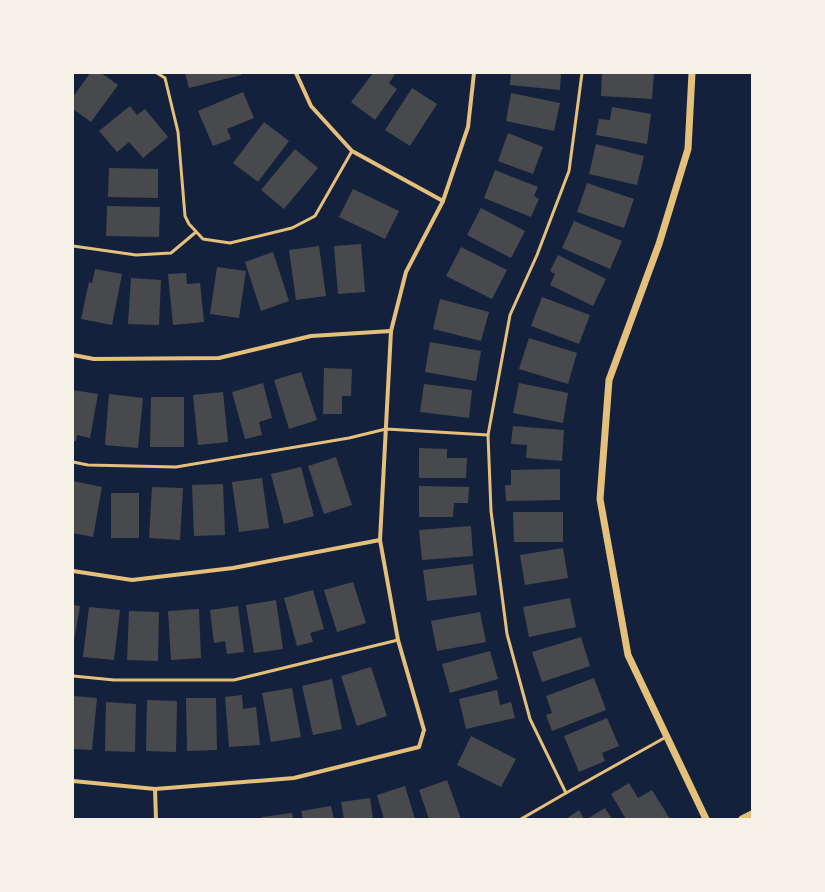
<svg xmlns="http://www.w3.org/2000/svg" width="825" height="892" font-family="Rubik,sans-serif">
	<style>
		.building { fill: #48494c }
		.lines { fill: none; stroke-linecap: round; stroke-linejoin: round }
		.service { stroke: #e5c07b; stroke-width: 3 }
		.minor { stroke: #e5c07b; stroke-width: 4 }
		.tertiary { stroke: #e5c07b; stroke-width: 7 }
	</style>
	<rect width="100%" height="100%" fill="#14213d"/>
	<!-- building -->
	<g class="building">
		<polygon points="90,73 101,73 118,85 91,122 73,109 73,97"/>
		<polygon points="185,73 241,73 241,75 189,88"/>
		<polygon points="373,73 396,73 389,83 397,89 375,120 351,102"/>
		<polygon points="511,73 561,73 560,90 510,85"/>
		<polygon points="602,73 654,73 652,99 601,96"/>
		<polygon points="412,88 437,104 410,146 385,130"/>
		<polygon points="243,92 254,118 227,129 231,139 213,146 198,111"/>
		<polygon points="511,93 560,103 554,131 506,121"/>
		<polygon points="130,106 137,115 145,109 168,137 143,158 129,142 117,152 99,131"/>
		<polygon points="612,107 651,114 647,144 596,135 599,119 610,120"/>
		<polygon points="264,122 289,141 258,182 233,163"/>
		<polygon points="508,133 543,147 533,174 498,161"/>
		<polygon points="596,144 644,156 637,185 589,174"/>
		<polygon points="295,149 318,168 284,209 261,190"/>
		<polygon points="109,168 158,169 158,198 108,197"/>
		<polygon points="495,170 538,187 534,196 539,199 531,217 484,198"/>
		<polygon points="587,183 634,199 624,228 577,212"/>
		<polygon points="353,189 399,211 385,239 339,217"/>
		<polygon points="107,206 160,207 159,237 106,236"/>
		<polygon points="481,208 525,231 511,258 467,235"/>
		<polygon points="574,221 622,241 610,269 562,248"/>
		<polygon points="361,244 365,292 338,294 334,246"/>
		<polygon points="319,246 326,296 296,300 289,250"/>
		<polygon points="461,247 507,270 492,299 446,276"/>
		<polygon points="273,252 289,301 261,311 245,262"/>
		<polygon points="558,255 606,279 593,306 550,285 555,274 550,271"/>
		<polygon points="217,267 246,271 239,318 210,314"/>
		<polygon points="95,269 122,274 112,325 81,319 89,282 92,283"/>
		<polygon points="186,273 187,284 200,283 204,322 173,325 168,274"/>
		<polygon points="131,278 161,280 159,325 128,324"/>
		<polygon points="542,297 590,315 579,344 531,326"/>
		<polygon points="440,299 489,312 481,341 433,329"/>
		<polygon points="529,338 577,353 568,384 519,369"/>
		<polygon points="430,342 481,351 476,381 425,372"/>
		<polygon points="324,368 352,369 351,396 342,396 342,414 323,414"/>
		<polygon points="301,372 317,420 289,429 274,380"/>
		<polygon points="263,383 272,418 259,422 262,435 245,439 232,392"/>
		<polygon points="519,383 568,393 563,423 513,413"/>
		<polygon points="424,384 472,390 469,418 420,412"/>
		<polygon points="73,390 98,394 90,438 77,435 76,441 73,441"/>
		<polygon points="223,392 228,442 198,445 193,395"/>
		<polygon points="109,394 143,398 138,448 105,445"/>
		<polygon points="151,397 184,397 184,447 150,447"/>
		<polygon points="513,426 564,430 562,461 526,458 527,445 511,444"/>
		<polygon points="419,448 447,449 447,458 467,458 466,478 419,478"/>
		<polygon points="336,457 352,505 324,514 308,466"/>
		<polygon points="301,467 314,516 284,524 271,474"/>
		<polygon points="560,469 560,500 506,501 505,485 511,485 511,470"/>
		<polygon points="262,478 269,528 239,532 232,482"/>
		<polygon points="73,481 102,487 93,537 73,533"/>
		<polygon points="223,484 225,535 194,536 192,485"/>
		<polygon points="419,486 469,487 468,503 454,503 453,517 419,517"/>
		<polygon points="152,487 183,488 180,540 149,538"/>
		<rect x="111" y="493" width="28" height="45"/>
		<polygon points="513,512 563,512 563,542 514,542"/>
		<polygon points="471,526 473,556 422,560 419,530"/>
		<polygon points="563,548 568,578 525,585 520,555"/>
		<polygon points="473,564 477,595 427,601 423,570"/>
		<polygon points="353,582 366,623 337,632 324,590"/>
		<polygon points="313,590 324,629 310,633 313,642 297,646 284,598"/>
		<polygon points="570,598 576,627 529,637 523,607"/>
		<polygon points="276,600 283,649 254,653 246,605"/>
		<polygon points="73,605 80,606 74,641 73,641"/>
		<polygon points="238,606 244,652 227,654 225,641 214,643 210,610"/>
		<polygon points="89,607 120,610 114,660 83,657"/>
		<polygon points="199,609 201,658 171,660 168,611"/>
		<polygon points="129,611 159,612 158,661 127,660"/>
		<polygon points="480,612 486,642 437,651 431,621"/>
		<polygon points="581,637 590,666 542,682 532,652"/>
		<polygon points="490,651 498,679 450,693 442,664"/>
		<polygon points="371,667 387,716 357,726 341,676"/>
		<polygon points="594,678 606,710 552,731 546,715 552,713 546,696"/>
		<polygon points="332,679 342,729 313,735 302,686"/>
		<polygon points="292,688 301,737 271,742 262,693"/>
		<polygon points="497,690 500,705 511,702 515,718 466,729 459,699"/>
		<polygon points="242,695 243,709 256,707 260,745 229,747 225,697"/>
		<polygon points="73,696 97,698 92,750 73,749"/>
		<polygon points="186,698 216,698 217,750 187,751"/>
		<polygon points="147,700 177,701 176,752 146,751"/>
		<polygon points="106,702 136,704 135,752 105,751"/>
		<polygon points="607,718 619,746 602,753 605,761 579,772 564,736"/>
		<polygon points="471,736 516,759 501,787 457,765"/>
		<polygon points="447,780 461,819 429,819 419,790"/>
		<polygon points="629,783 638,798 652,790 670,819 626,819 611,794"/>
		<polygon points="405,786 415,819 384,819 377,795"/>
		<polygon points="370,798 373,819 344,819 341,802"/>
		<polygon points="331,806 334,819 303,819 301,811"/>
		<polygon points="605,808 612,819 587,819"/>
		<polygon points="579,810 584,819 566,819"/>
		<polygon points="292,813 293,819 262,819 262,817"/>
	</g>
	<g class="lines">
		<!-- service -->
		<g class="service">
			<polyline points="157,73 165,78 178,132 185,216 189,224 203,239 230,243 292,228 315,216 352,151"/>
			<polyline points="73,246 136,255 171,253 196,232"/>
			<polyline points="488,435 491,511 507,634 530,719 566,793 521,819"/>
			<polyline points="73,462 88,465 176,467 349,438 386,429 488,435 510,315 537,255 569,171 582,73"/>
			<polyline points="73,676 114,680 234,680 398,640"/>
			<polyline points="566,793 666,737"/>
		</g>
		<!-- minor -->
		<g class="minor">
			<polyline points="296,73 311,106 352,151 443,201"/>
			<polyline points="73,355 94,359 219,358 311,336 391,331"/>
			<polyline points="73,571 132,580 233,568 380,540"/>
			<polyline points="73,781 155,789 294,778 419,747 424,730 398,640 380,540 391,331 406,272 443,201 468,127 474,73"/>
			<polyline points="155,789 156,819"/>
		</g>
		<!-- tertiary -->
		<g class="tertiary">
			<polyline points="692,73 688,149 659,244 609,380 600,499 628,655 706,819"/>
			<polyline points="742,819 752,814"/>
		</g>
	</g>
	<!-- border -->
	<rect width="825" height="892" fill="none" stroke="#f6f1e7" stroke-width="148"/>
</svg>
